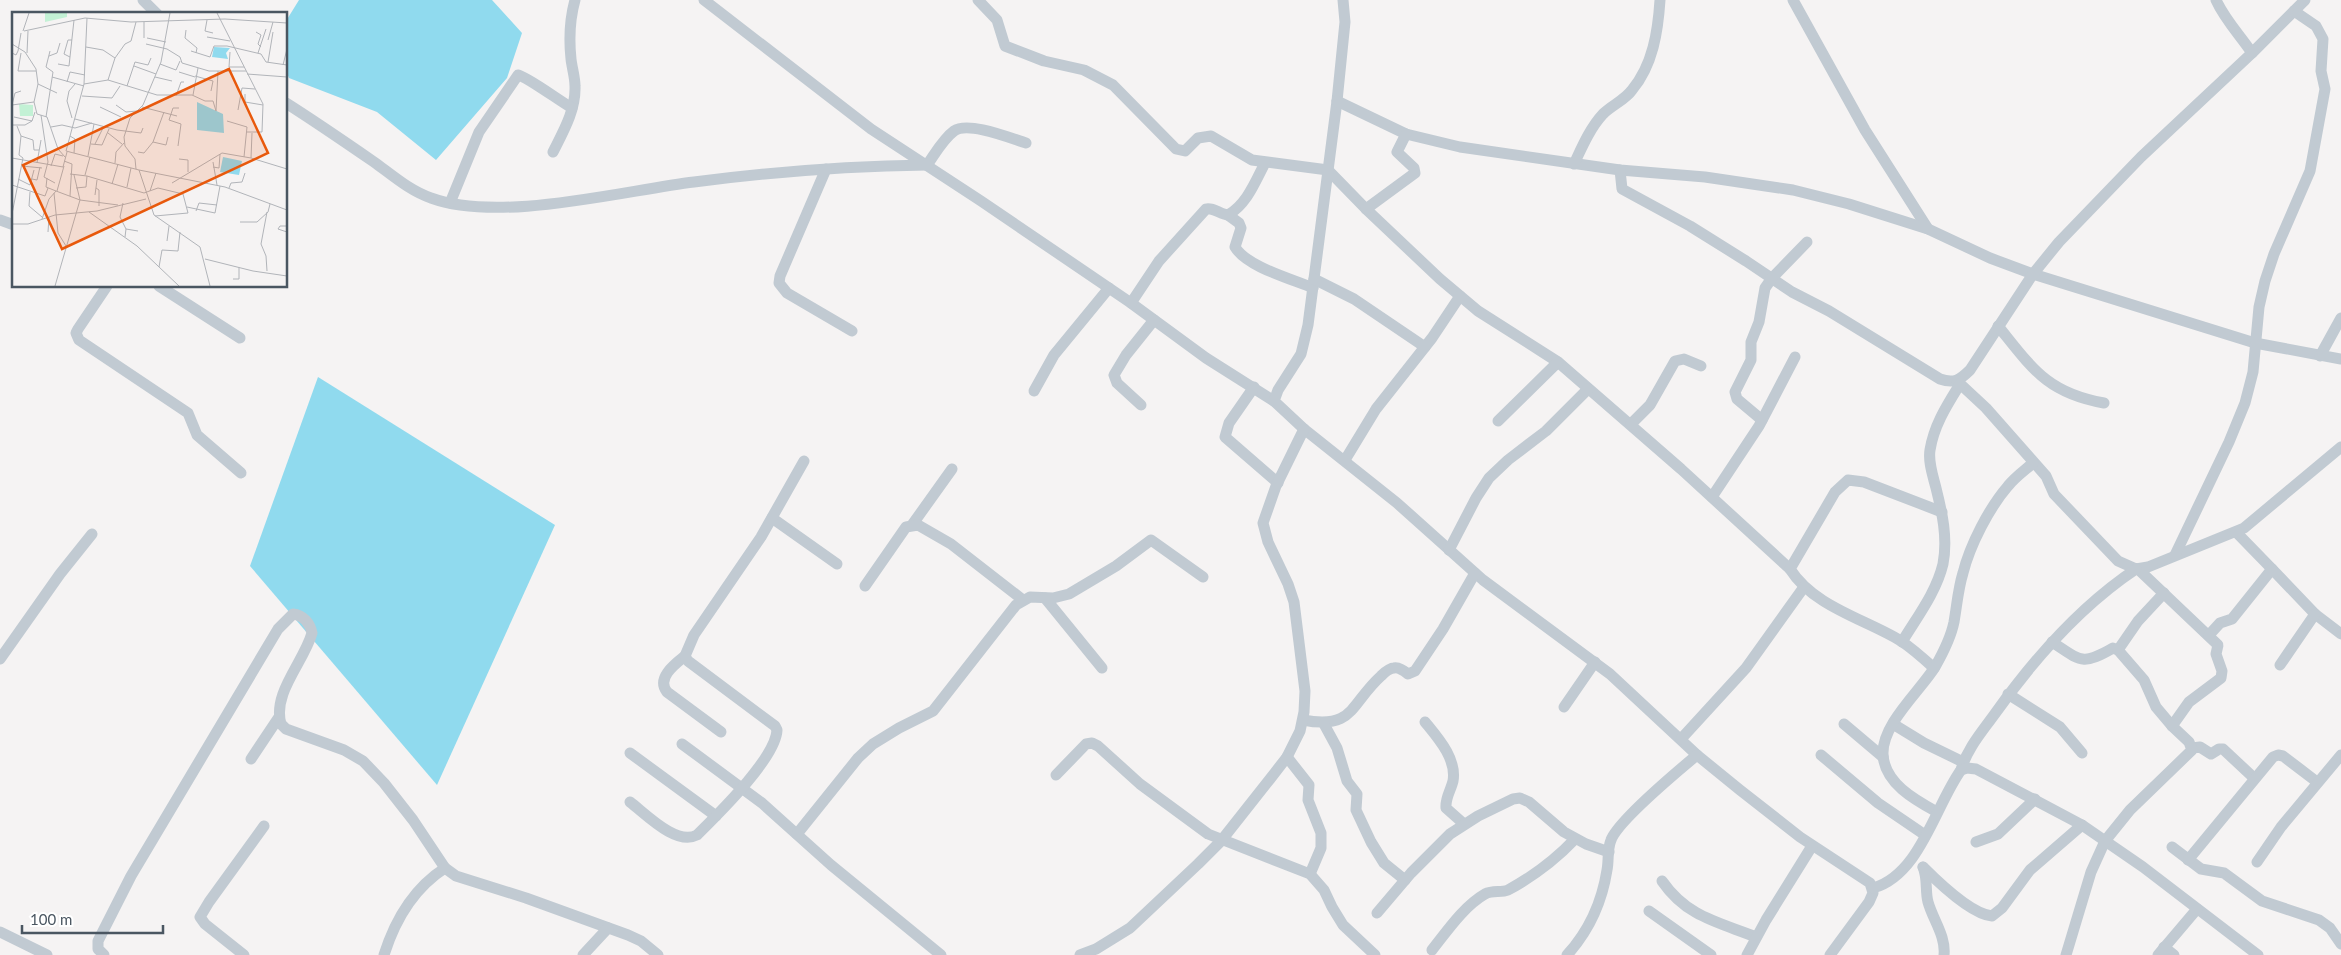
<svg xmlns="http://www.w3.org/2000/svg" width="2341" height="955" font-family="Lato,sans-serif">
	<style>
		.water { fill: #90daee }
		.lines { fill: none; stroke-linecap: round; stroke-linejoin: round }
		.street { stroke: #c1cad2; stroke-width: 11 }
		.inset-road { fill: none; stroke: #b1b4b9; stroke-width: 1 }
		.view { fill: #e8590c; fill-opacity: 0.15; stroke: #e8590c; stroke-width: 2.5 }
		.inset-edge { fill: none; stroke: #4a5661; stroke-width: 2.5 }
	</style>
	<rect width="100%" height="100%" fill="#f5f3f3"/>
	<!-- water -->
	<g class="water">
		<polygon points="299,0 492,0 522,33 507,78 436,160 377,112 289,78 286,71 286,21"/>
		<polygon points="318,377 555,525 437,785 250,566"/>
	</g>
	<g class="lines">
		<!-- street -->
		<g class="street">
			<polyline points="143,0 157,14"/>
			<polyline points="704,0 871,129 981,201 1131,303 1206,358 1274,401"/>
			<polyline points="978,0 997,20 1005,46 1044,61 1084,70 1113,85 1176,149 1185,151 1198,138 1211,136 1252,160 1328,170 1366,209 1440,279 1478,311 1558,362 1681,469 1790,569"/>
			<polyline points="1343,0 1345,22 1337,101 1308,325 1301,354 1278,390 1274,401 1304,429 1397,503 1483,580 1610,674 1697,755 1740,790 1800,837 1870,883 1873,893 1869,902 1830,955"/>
			<polyline points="1793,0 1865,130 1928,229"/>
			<path d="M2216,0C2225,20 2240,35 2252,53"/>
			<polyline points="1337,101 1406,134 1460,147 1620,170 1705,177 1793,190 1849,204 1928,229 1990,258 2033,274 2255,343 2341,359"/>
			<path d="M286,103C316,122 345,142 374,162C392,175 410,191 431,198C500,223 621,191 694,182C771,172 849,166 927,165C935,154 943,139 954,131C968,121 1010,138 1026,143"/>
			<path d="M553,152C563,132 576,110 575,86C575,77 572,68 571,59C569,40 570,18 575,0"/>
			<path d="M1574,164C1582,147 1590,128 1603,114C1612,105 1625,100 1632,90C1653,65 1658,31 1660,0"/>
			<polyline points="826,169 780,276 779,283 787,293 852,331"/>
			<path d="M1620,170L1622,189L1690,226L1746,261L1792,292L1829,311L1940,379C1954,384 1960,380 1970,370L2033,274L2059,242L2141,157L2252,53L2305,0"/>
			<path d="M450,203L479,132L518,75C526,76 561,102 572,108"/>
			<polyline points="1366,209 1415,173 1414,168 1397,152 1406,134"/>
			<path d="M1228,215L1239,223L1241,228L1235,247C1247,267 1292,279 1313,288"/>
			<polyline points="0,220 14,225"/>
			<polyline points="1314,279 1354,299 1425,347"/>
			<polyline points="107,286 78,329 76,333 79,340 188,413 197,435 241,473"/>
			<polyline points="159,286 240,338"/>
			<path d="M1131,303L1159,261L1206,209C1213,207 1220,214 1228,215C1247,204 1255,182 1265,163"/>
			<path d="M1998,326C2032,368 2047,393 2104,403"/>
			<polyline points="2320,356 2341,318"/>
			<polyline points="1957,381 1986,408 2046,476 2054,494 2118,561 2136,569 2148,567 2244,528 2341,447"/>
			<polyline points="1254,387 1229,423 1225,437 1278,483"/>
			<polyline points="1034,391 1054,355 1109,288"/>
			<polyline points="1141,405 1117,383 1114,375 1126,355 1154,320"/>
			<polyline points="1762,420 1737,399 1735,392 1751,360 1751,342 1759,322 1765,288 1772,278 1807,242"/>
			<polyline points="1498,421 1558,362"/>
			<polyline points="1631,424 1650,405 1675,361 1684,359 1701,366"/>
			<polyline points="1345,460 1376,409 1432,338 1460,296"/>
			<polyline points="1712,497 1759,426 1795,357"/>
			<polyline points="772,518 837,564"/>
			<polyline points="912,525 952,469"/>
			<polyline points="2236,532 2272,569"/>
			<polyline points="1449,550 1476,498 1489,478 1508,460 1546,431 1588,389"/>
			<polyline points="2175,555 2229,442 2245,403 2253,372 2259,307 2265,281 2274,254 2310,171 2325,89 2321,71 2323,39 2316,26 2294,11"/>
			<polyline points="2138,569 2218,645 2216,654 2222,671 2221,678 2189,702 2172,726"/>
			<polyline points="865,586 906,527 918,525 951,544 1023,600"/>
			<polyline points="1045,598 1102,668"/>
			<polyline points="2209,635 2220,623 2232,619 2272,569 2315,614 2341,634"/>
			<path d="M1902,642C1917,617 1936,593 1943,564C1948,538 1942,512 1936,488C1933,476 1928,462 1930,450C1934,425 1947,405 1960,384"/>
			<path d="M2052,642C2081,661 2082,666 2113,648L2118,650L2138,621L2164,593"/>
			<path d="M685,656C675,664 656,678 667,692L721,732"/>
			<polyline points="0,659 60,574 92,534"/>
			<polyline points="2280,665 2315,614"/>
			<path d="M1934,668C1924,659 1913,649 1901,641C1865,619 1814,607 1790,569L1835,492L1848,480L1864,482L1942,512"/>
			<polyline points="2008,694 2060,727 2082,753"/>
			<polyline points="1564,707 1595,662"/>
			<path d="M1303,720C1354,730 1350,704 1381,676C1384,673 1389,668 1394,668C1399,667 1404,671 1408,674L1415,671L1443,629L1475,573"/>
			<path d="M1425,722C1438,738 1457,759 1453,781C1451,790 1445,798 1446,808L1464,824"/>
			<polyline points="1324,724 1337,748 1347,781 1357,794 1356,810 1371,842 1384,863 1405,880"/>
			<polyline points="1844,724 1883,757"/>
			<polyline points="1893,724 1924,743 1963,762"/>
			<polyline points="1681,739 1746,668 1804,587"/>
			<polyline points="682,744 762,803 831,865 941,955"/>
			<polyline points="2192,748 2200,747 2211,754 2219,749 2223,749 2254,778"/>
			<polyline points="630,753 716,816"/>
			<polyline points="1821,755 1878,803 1925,835"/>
			<polyline points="1287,757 1309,785 1308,800 1321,833 1321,848 1310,874"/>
			<polyline points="251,759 279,717"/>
			<path d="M1961,770C1967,749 1981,733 1994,715C2033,660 2079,607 2136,569"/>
			<polyline points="1056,775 1086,744 1092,743 1098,746 1140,784 1208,834 1310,874 1324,890 1332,907 1343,925 1375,955"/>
			<path d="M630,802C646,814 676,846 697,835C717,815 776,758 777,730L775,726L688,661L685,656L694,635L761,537L804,461"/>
			<path d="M1937,812C1915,800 1884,783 1883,754C1882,724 1920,691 1935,667C1943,653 1951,637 1954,622C1957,605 1958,589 1963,573C1970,545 1989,508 2008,486C2015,477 2025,470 2033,463"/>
			<polyline points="797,834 858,758 873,744 899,728 933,711 1016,605 1030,597 1053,598 1069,594 1116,566 1151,540 1203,577"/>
			<polyline points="1976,842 1998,834 2035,799"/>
			<polyline points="2172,847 2201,869 2224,873 2262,901 2319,920 2330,928 2341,944"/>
			<polyline points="2188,860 2273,757 2278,755 2283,756 2317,782"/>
			<polyline points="2257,862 2281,827 2341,755"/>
			<path d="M1923,867C1938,882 1971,914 1992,916L2002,908L2030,870L2082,825"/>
			<path d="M1923,867C1928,879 1925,891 1928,902C1933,920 1946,936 1944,955"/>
			<path d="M1662,881C1687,917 1718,922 1756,937"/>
			<path d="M1873,888C1920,875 1935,806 1961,770L1967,768L1976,769L2082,825L2143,867L2258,955"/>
			<polyline points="1649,911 1711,955"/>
			<polyline points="1377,913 1411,873 1450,834 1478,816 1513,799 1520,798 1529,802 1564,832 1586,844 1609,852"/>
			<polyline points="0,932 47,955"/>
			<polyline points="2164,947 2174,955"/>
			<path d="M1432,950C1447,931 1464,906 1485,894C1493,890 1501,893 1508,890C1532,877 1557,858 1575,839"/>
			<path d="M104,955L98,949V941L131,876L278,629L293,614C303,615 310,623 312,633C304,662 272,693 281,724L286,729L344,750L363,761L384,783L413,820L445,868L456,876L526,898L628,935L641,941L658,955"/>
			<polyline points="244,955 205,924 200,917 209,902 264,826"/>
			<path d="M384,955C395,920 414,888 445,868"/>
			<polyline points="583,955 608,928"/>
			<polyline points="1080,955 1096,949 1130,928 1198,864 1221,841 1270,779 1287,757 1300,731 1304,712 1305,691 1294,602 1288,584 1268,542 1263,523 1276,486 1304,429"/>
			<path d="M1567,955C1588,932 1602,902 1607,870C1609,860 1607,850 1611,840C1618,821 1679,770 1697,755"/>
			<polyline points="1747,955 1766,920 1812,846"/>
			<polyline points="2066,955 2091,872 2105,841 2130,810 2192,750 2189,742 2172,726 2156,707 2144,680 2118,650"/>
			<polyline points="2158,955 2197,909"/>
		</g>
	</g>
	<!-- overview -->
	<g transform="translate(12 12)">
		<rect width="275" height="275" fill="#f5f3f3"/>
		<path d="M33,1H55V5L33,10ZM7,92L21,93V104H8Z" fill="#c3f1d5"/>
		<path d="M202,35L218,36L214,41L216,47L200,45ZM185,90L211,102L212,121L185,118ZM211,145L230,149L227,163L208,160Z" fill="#90daee"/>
		<path class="inset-road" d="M205,1L251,92L250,120H235M75,6L72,72L54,139L127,158L142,203L188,235L198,274M195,8L193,19L201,21M174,18L173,26L185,36L184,41M11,19L17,1M12,19L73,6L119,10L213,7L275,11M244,20L249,23L246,32L249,35M195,25L218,29M132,26V10M135,26L154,30M256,28L261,10M0,32L13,40L24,57L26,72L22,90L0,93L3,81L9,79M134,32L155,37L168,45L170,51L197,59H234M74,35L91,38L103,46M179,39L198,45L202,34H215L249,42L254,50L275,53M218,40L217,55H232M0,41L4,43L6,39L9,21M9,41L6,59H24M15,41L16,19M246,41L254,17M37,44L45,41L48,31M58,45L52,42L56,28H60M256,50L261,20M46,52L57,54L62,8M148,52L164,58L168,49M271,53L275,37M122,54L144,62M167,60L183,65M235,62L275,65M183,64L201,69L199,79M40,65L72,74M143,65L160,69M96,68L145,83H180L193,89H201L204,99L206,59M55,70L58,60L73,63M26,72L45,81M72,72L96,68L103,46L113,32L119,29L124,10M115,74L123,50L136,53L139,46M233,82V90L251,93M181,83L186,56M70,84L100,86L108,74M164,84L169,70H172M22,90L25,102L35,105L46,137L53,145M104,93L114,100L125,99M88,95L109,105M130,95L165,104M226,98L230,76L243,77M29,103L36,150L32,165L43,171M2,105L20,109L23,100M34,105L41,60L34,55L38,39M60,106L55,89L57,79L63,72M63,107L105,118L129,121L131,116M215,109L235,115L232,145M0,113H13L20,109M39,115L50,113L63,116L80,111M96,121L110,132M9,124L21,128L22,138H27M58,124L63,127L62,141M141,130L154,133L156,125M79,132L90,133L97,117M83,132L91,116M166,134L169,112L157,108L161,96H167M126,140L132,141L141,130L152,100M76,144L82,112M0,146L51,155L55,140M239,146L240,121M167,147L176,148V160M52,149L60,152L58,184M201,150L205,173M25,151L29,128M103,151L104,140L112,131M10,154L30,156M39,154L43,142L51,144M201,155L207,156L208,142M124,157L123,147L113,134L112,125L118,106L131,93L149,50L158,1M127,158L213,175L275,198M58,162L75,164L74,175L64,176M62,163L68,188M73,163L78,145M75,164L132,181L146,176L171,182L176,201L143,204M35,166L34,175L44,179M6,167L18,173L22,158M20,167L25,168L28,155M160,171L210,141L239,146L275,157M100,172L106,152M0,173L33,184L36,176M115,175L119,156M84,176L87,178V194M217,176L219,171L230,170L233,161M45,179L52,154M138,179L144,161M18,180L17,194L30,205M42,181L46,221L54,234M83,183L85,168M111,191L108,205L114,217M175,195L203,201L208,174M184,199L187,191L205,193M77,200L125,234L167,274M0,202L11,146L7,143L9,124L5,114M30,207L37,187L44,179L68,188M228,210H245L256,200L258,192M0,212H16L43,203L85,199L134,187M275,214H268L266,217L275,220M36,220L37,205M113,225L114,217L126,219M155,229L157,214M193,247L241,259L275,264M147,255L150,238L166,239L168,220M255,259L254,244L249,232L255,200M221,267H227V255M43,274L68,188L106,193"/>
		<path class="view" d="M217,57L256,141L50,237L11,153Z"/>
		<rect width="275" height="275" class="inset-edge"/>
	</g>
	<!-- scale -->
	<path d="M22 925v8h141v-8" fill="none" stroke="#4a5661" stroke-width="2.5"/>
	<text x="30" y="925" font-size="15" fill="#4a5661" stroke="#ffffff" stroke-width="4" paint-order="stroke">100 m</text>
</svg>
